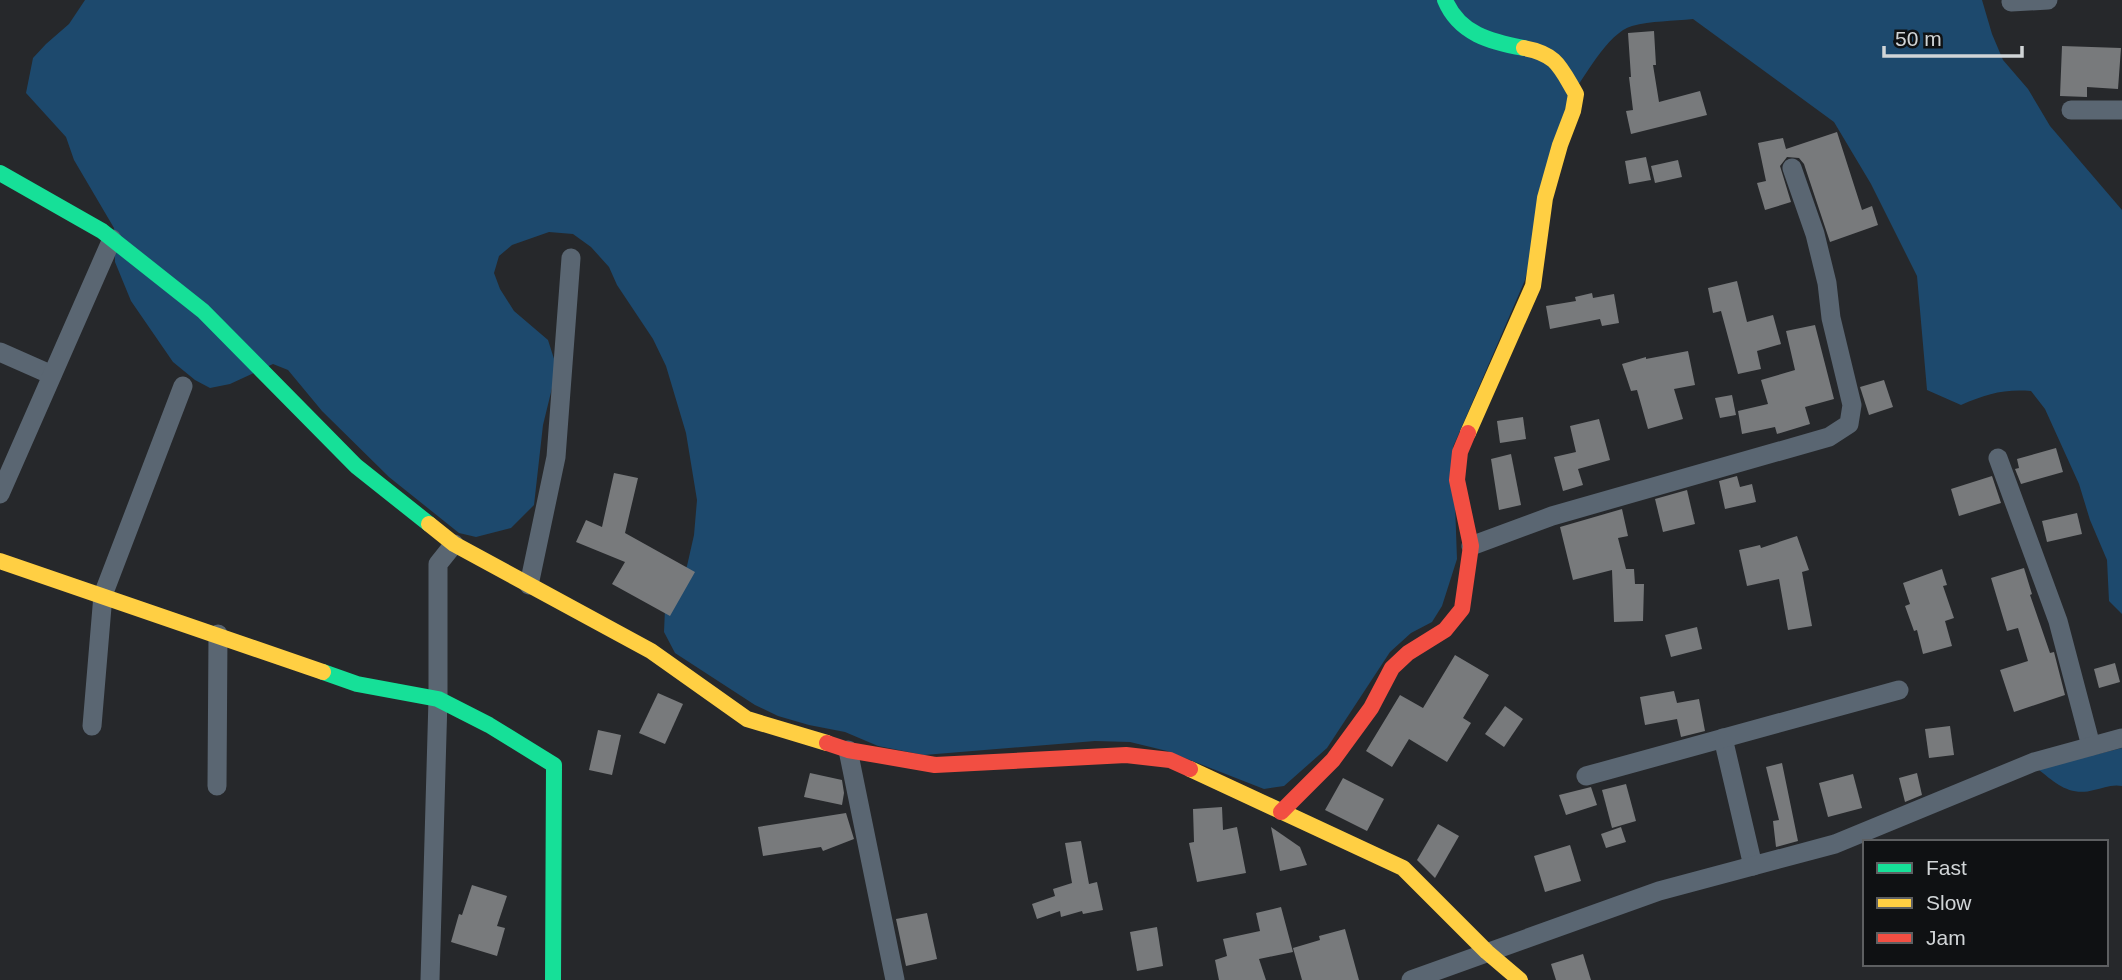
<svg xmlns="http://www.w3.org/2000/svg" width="2122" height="980" font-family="Arial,sans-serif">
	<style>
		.green { fill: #1d496d }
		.building { fill: #787a7c }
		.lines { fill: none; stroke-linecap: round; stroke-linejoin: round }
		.street { stroke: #5a6672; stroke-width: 19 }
		.fast { stroke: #16e098; stroke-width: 16 }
		.slow { stroke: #ffcf43; stroke-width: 16 }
		.jam { stroke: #f24e42; stroke-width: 16 }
	</style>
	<rect width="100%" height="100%" fill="#26282b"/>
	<!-- green -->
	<g class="green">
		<path d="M85,0H1982L1992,34L2003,60L2028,89L2050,126L2122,210V614L2109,601L2107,560L2090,520L2079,484L2045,409L2031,391C2003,389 1987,394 1961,405L1927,390L1917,276L1871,184L1834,122L1693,19C1673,21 1651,21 1632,26C1607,33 1584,79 1568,100L1525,280L1453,447L1457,559L1442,606L1432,622L1411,633L1390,652L1327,748L1284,786L1264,789L1167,751L1130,742L1095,741L924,755L878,746L845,732L809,725L778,716L755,705L675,653L664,632L665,609L677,591L687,566L694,535L697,500L686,433L666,366L653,339L617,285L609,267L591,247L573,234L549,232L512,245L499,256L494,273L500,289L514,311L548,340L555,362L553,384L543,425L534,505L511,528L476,537L459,533L389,477L322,411L288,370L273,364L230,384L210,388L195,380L173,362L131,301L115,262L114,228L74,160L66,137L26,93L33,58L46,44L69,24Z"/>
		<path d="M2122,748V786C2112,784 2103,788 2094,790C2070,797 2055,783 2038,769Z"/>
	</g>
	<!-- building -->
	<g class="building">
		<polygon points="1654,31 1656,65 1653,65 1659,102 1700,91 1707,115 1631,134 1626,111 1633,110 1629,77 1631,77 1628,33"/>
		<polygon points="2062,46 2121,48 2118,89 2087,87 2087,97 2060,96"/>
		<polygon points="1837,132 1862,210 1872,206 1878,225 1830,242 1804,164 1799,158 1787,157 1780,166 1791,202 1765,210 1757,183 1766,181 1758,143 1783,138 1786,149"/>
		<polygon points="1646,157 1651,180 1629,184 1625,161"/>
		<polygon points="1678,160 1682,177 1655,183 1651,166"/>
		<polygon points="1737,281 1747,322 1773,315 1781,344 1757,351 1761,369 1738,374 1721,311 1713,313 1708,288"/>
		<polygon points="1592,293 1593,298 1614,294 1619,323 1602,326 1600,319 1550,329 1546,306 1576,301 1575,297"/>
		<polygon points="1815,325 1834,399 1805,407 1810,424 1777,434 1775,427 1742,434 1738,411 1768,404 1761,380 1795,370 1786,331"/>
		<polygon points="1688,351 1695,385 1674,389 1683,419 1648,429 1637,390 1631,391 1622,364 1646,357 1646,359"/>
		<polygon points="1884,380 1893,407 1869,415 1860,387"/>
		<polygon points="1732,395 1736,415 1720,418 1715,398"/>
		<polygon points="1523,417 1526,439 1500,443 1497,421"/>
		<polygon points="1599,419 1610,460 1578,469 1583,485 1563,491 1554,457 1576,452 1570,426"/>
		<polygon points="2056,448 2063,472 2021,484 2015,469 2019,468 2017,459"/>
		<polygon points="1511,454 1521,505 1499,510 1491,459"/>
		<polygon points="614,473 638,478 625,533 695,572 670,616 612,584 625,562 576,542 586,520 602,527"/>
		<polygon points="1737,476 1740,487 1752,484 1756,502 1725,509 1719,481"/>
		<polygon points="1992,476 2001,503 1959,516 1951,489"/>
		<polygon points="1687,490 1695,524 1663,532 1655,499"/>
		<polygon points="1622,509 1628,536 1618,538 1626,569 1634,569 1635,584 1644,584 1643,621 1614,622 1612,570 1573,580 1560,527"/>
		<polygon points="2077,513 2082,534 2047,542 2042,521"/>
		<polygon points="1797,536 1809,570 1802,572 1812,626 1788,630 1779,579 1747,586 1739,550 1760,545 1761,548"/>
		<polygon points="2024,568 2032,594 2030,595 2050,653 2054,652 2065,695 2014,712 2000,670 2028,661 2018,628 2007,631 1991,578"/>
		<polygon points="1942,569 1947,585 1943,586 1954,618 1945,621 1952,646 1923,654 1917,630 1914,631 1905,606 1910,604 1903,583"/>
		<polygon points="1697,627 1702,649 1671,657 1665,635"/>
		<polygon points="1455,655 1489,675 1463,718 1471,723 1447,762 1409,739 1392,767 1366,751 1400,695 1423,708"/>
		<polygon points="2115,663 2120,682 2099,688 2094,669"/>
		<polygon points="1674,691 1677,703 1699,699 1705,731 1681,737 1677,719 1645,725 1640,697"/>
		<polygon points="658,693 683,704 665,744 639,733"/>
		<polygon points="1505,706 1523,719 1504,747 1485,734"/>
		<polygon points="1950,726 1954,755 1929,758 1925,729"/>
		<polygon points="598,730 621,735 612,775 589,770"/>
		<polygon points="1782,763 1798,841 1776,847 1773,821 1779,820 1766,767"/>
		<polygon points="810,773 842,780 844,793 842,805 804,797"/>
		<polygon points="1917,773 1922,795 1905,802 1899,778"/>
		<polygon points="1853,774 1862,808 1828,817 1819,783"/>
		<polygon points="1343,778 1384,799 1367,831 1325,810"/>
		<polygon points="1626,784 1636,821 1612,828 1602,790"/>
		<polygon points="1591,787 1597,805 1566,815 1559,795"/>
		<polygon points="1222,807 1223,830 1237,827 1246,873 1197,882 1189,843 1194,842 1193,809"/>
		<polygon points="846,813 854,839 823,851 821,847 763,856 758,827"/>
		<polygon points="1438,824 1459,836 1435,878 1417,860"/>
		<polygon points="1271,827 1300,847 1307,865 1280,871"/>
		<polygon points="1621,827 1626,842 1606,848 1601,834"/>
		<polygon points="1081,841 1089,884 1097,882 1103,910 1083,914 1082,911 1061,917 1060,911 1037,919 1032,904 1055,896 1053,889 1072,883 1065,843"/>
		<polygon points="1570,845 1581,881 1545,892 1534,856"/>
		<polygon points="472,885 507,896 497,926 505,928 497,956 451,942 459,914 462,915"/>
		<polygon points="1281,907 1293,952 1259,959 1266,980 1219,980 1215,960 1227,956 1223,939 1260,931 1256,913"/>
		<polygon points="927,913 937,959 906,966 896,919"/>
		<polygon points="1157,927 1163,966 1137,971 1130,932"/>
		<polygon points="1345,929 1359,980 1302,980 1293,948 1320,940 1319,936"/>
		<polygon points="1583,954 1591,980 1556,980 1551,964"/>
	</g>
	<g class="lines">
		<!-- street -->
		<g class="street">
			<polyline points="2011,2 2048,0"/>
			<polyline points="2071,110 2122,110"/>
			<polyline points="0,352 52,375"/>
			<polyline points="1998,458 2058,621 2091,746"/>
			<polyline points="0,494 112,239"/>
			<polyline points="1471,546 1552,516 1829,437 1849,424 1852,405 1831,318 1827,283 1815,234 1792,168"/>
			<polyline points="529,585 556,457 571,258"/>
			<polyline points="92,726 103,595 183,386"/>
			<polyline points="1723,738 1753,866"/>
			<polyline points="848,750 895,980"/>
			<polyline points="1586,776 1899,690"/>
			<polyline points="217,786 218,634"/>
			<polyline points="430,980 438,699 438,564 454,544"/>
			<polyline points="1411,980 1659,891 1835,844 2034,762 2122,738"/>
		</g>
		<!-- fast -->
		<g class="fast">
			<path d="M1445,0C1459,34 1491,42 1524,48"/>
			<polyline points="0,173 102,231 203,311 356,466 429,524"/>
			<polyline points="323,672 357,684 438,699 489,725 554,765 553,980"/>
		</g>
		<!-- slow -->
		<g class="slow">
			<path d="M1468,433L1533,286L1545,198L1560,145L1573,111L1576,94C1560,67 1557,54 1524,48"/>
			<polyline points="429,524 454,544 651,651 747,719 827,743"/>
			<polyline points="0,561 323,672"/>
			<polyline points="1190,769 1403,868 1487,952 1520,980"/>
		</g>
		<!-- jam -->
		<g class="jam">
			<polyline points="827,743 848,750 935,765 1126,755 1170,760 1190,769"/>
			<polyline points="1281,812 1333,760 1371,708 1392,668 1408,653 1445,630 1462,609 1471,546 1457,480 1460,452 1468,433"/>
		</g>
	</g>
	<!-- legend -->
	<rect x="1863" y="840" width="245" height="126" fill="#0f1113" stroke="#5d5f61" stroke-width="2"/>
	<rect x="1877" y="863" width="35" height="10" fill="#16e098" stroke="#5d5f61" stroke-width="2"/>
	<text x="1926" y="875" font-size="21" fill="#d1d5d7">Fast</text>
	<rect x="1877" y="898" width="35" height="10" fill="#ffcf43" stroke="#5d5f61" stroke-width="2"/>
	<text x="1926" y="910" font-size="21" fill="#d1d5d7">Slow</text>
	<rect x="1877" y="933" width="35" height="10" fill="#f24e42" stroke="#5d5f61" stroke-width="2"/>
	<text x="1926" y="945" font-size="21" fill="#d1d5d7">Jam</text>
	<!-- scale -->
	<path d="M1884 46v10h138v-10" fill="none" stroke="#d1d5d7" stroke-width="3.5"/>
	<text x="1895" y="46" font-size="21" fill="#d1d5d7" stroke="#0f1113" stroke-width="5" paint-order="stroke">50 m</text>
</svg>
